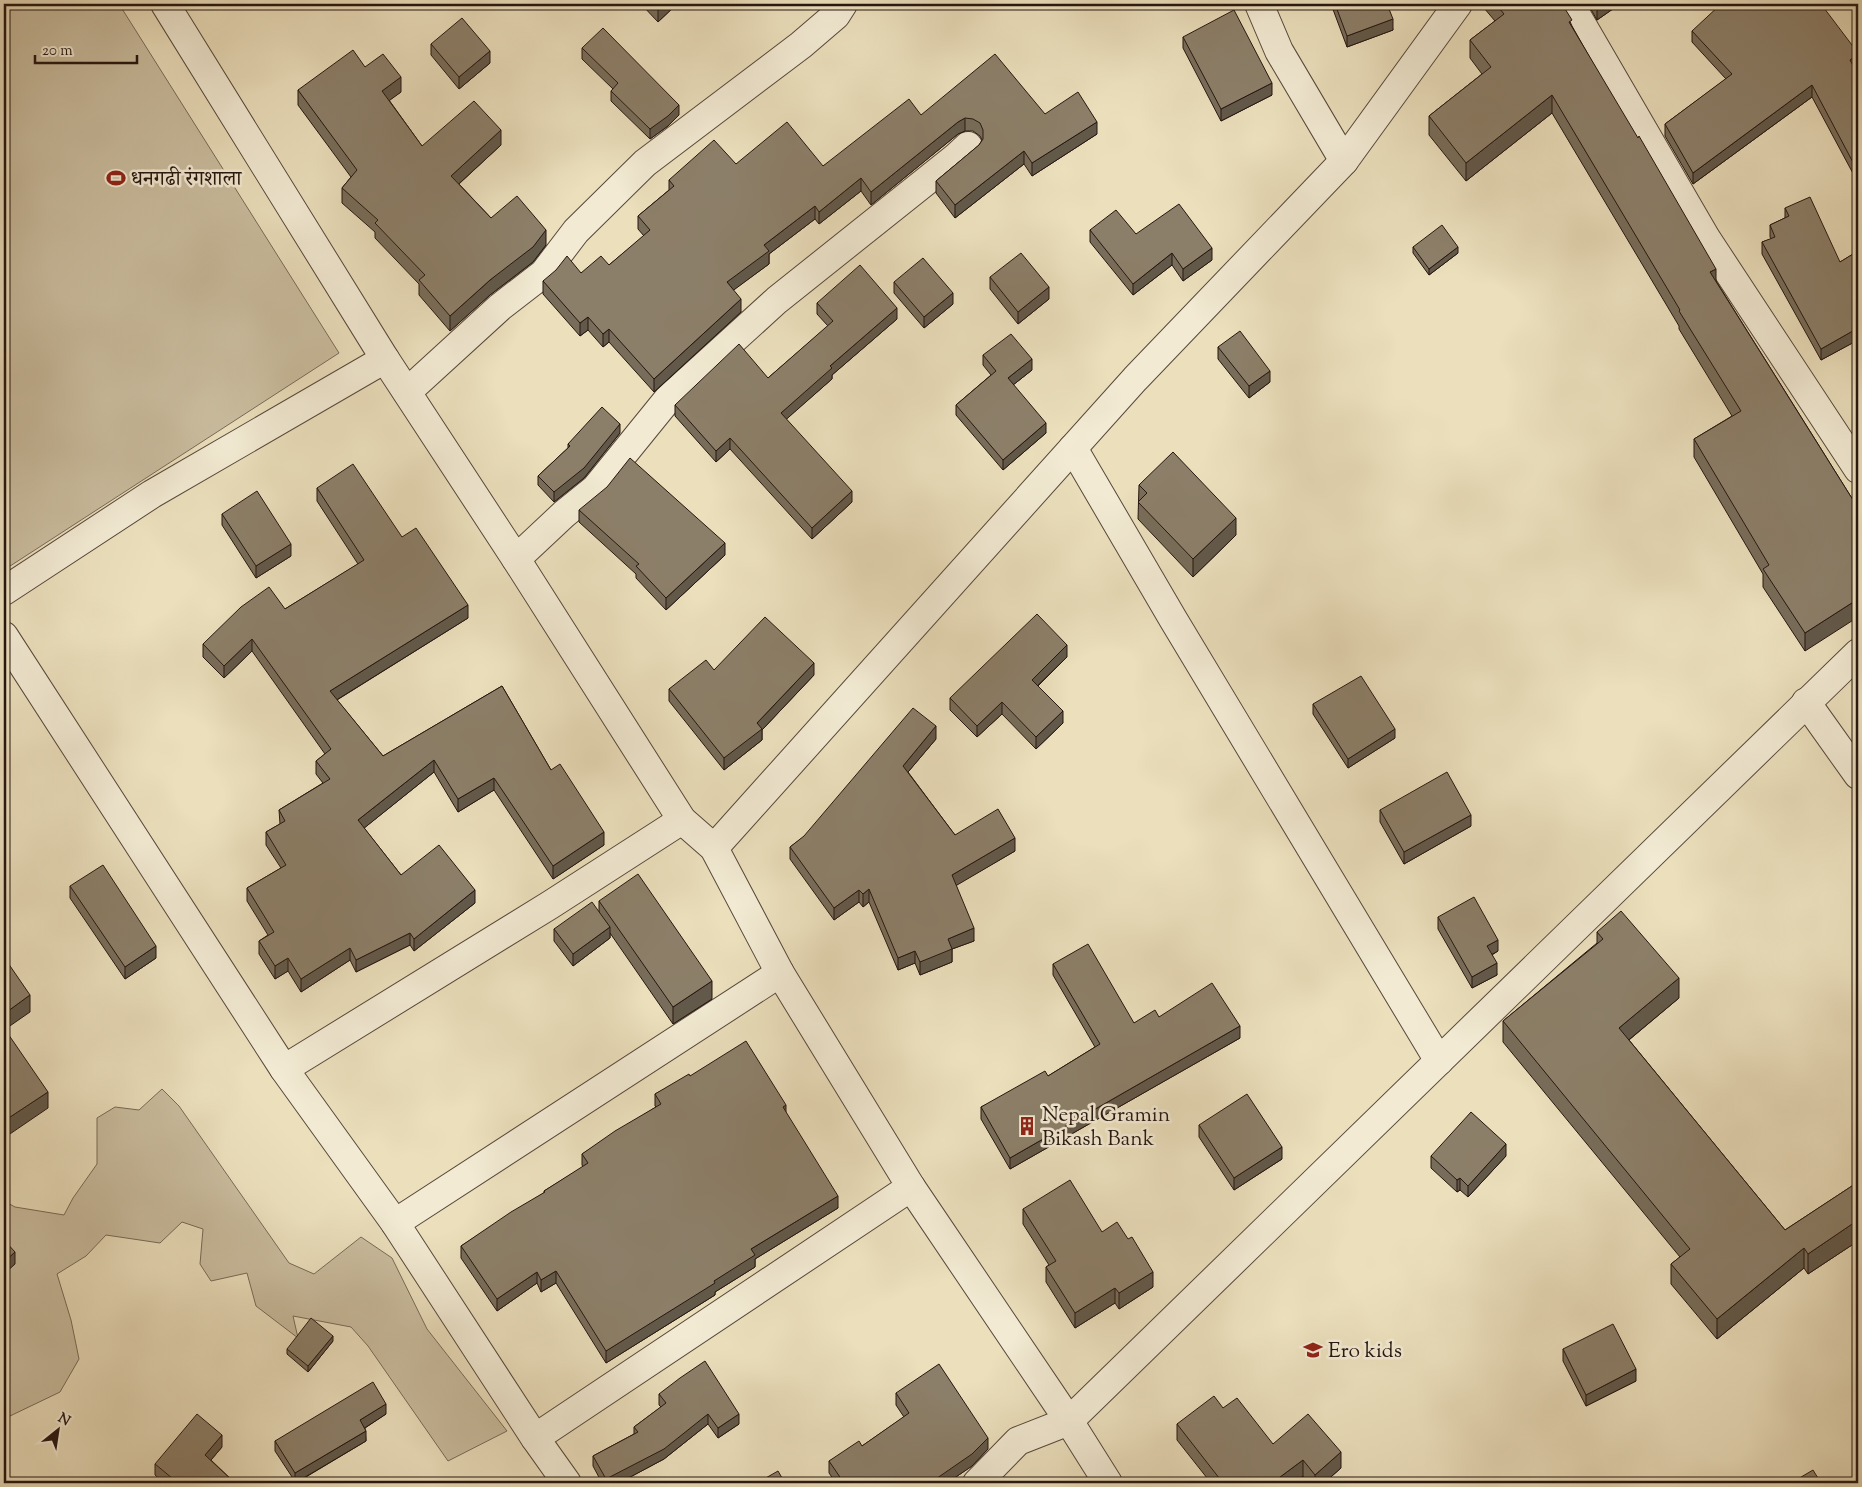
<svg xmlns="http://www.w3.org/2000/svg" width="1862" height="1487" font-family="'Sorts Mill Goudy','Noto Serif Devanagari',serif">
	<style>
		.green { fill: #cabd9f; stroke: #786a58 }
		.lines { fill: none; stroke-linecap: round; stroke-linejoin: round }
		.minor-casing { stroke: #57483b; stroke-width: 30 }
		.minor { stroke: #f2ead3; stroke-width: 28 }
		.wall { fill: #786d5a; stroke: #261610 }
		.shaded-wall { fill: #62594a; stroke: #261610 }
		.building { fill: #8c7f69; stroke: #261610 }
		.labels { text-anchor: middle; stroke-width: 5; stroke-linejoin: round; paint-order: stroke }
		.poi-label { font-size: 21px; fill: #261610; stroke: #f2ead3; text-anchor: start }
	</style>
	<rect width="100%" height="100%" fill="#ebdfbc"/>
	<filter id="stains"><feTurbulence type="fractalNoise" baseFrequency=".004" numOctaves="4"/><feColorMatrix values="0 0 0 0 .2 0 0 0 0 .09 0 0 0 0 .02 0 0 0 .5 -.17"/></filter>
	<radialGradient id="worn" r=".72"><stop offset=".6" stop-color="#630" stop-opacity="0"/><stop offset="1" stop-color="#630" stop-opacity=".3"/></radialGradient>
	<!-- green -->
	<g class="green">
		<polygon points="4,4 119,4 339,353 4,570"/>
		<polygon points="162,1089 179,1106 289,1263 314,1274 361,1237 392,1258 427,1329 507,1431 448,1461 368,1346 351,1327 293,1316 298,1338 256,1306 247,1273 211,1281 200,1264 203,1229 182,1222 160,1243 106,1235 86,1256 57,1274 71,1320 79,1359 60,1392 10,1416 4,1407 4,1201 15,1207 64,1215 73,1198 97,1164 97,1118 115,1107 139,1110"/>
	</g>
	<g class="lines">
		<!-- minor casing -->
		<g class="minor-casing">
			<g id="minor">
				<polyline points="165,4 385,359 516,559 682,820 714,848 780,973 911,1187 1069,1421 1108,1483"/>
				<polyline points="1259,4 1279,51 1344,161"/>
				<polyline points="1570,4 1706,238 1858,469"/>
				<polyline points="407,392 500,307 544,273 576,231 645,163 801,45 836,15 843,4"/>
				<polyline points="1073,448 1173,619 1439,1061"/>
				<polyline points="516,559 564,514 595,489 668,399 777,300 955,158 968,146"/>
				<polyline points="4,591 152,494 385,359"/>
				<polyline points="4,636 284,1069 395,1223 535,1438 567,1483"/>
				<polyline points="1806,702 1858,775"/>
				<polyline points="714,848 1135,379 1344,161 1458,4"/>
				<polyline points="284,1069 550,905 682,820"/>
				<polyline points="395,1223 780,973"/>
				<polyline points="535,1438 911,1187"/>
				<polyline points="977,1483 1018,1441 1069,1421 1858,653"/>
			</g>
		</g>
		<!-- minor -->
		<use href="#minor" class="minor"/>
	</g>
	<!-- wall -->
	<g class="wall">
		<polygon points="641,4 677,4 658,22"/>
		<polygon points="1331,4 1387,4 1393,30 1347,47"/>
		<polygon points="1484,4 1562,4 1572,26 1716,281 1853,500 1805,651 1763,587 1763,574 1694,457 1694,439 1732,416 1679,329 1679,326 1552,113 1466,181 1429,135 1429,116 1482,74 1470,58 1470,40 1495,21 1484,8"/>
		<polygon points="1588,4 1620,4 1597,20"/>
		<polygon points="1692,31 1858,66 1855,68 1858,75 1856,179 1812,97 1693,184 1665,136 1665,124 1726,79 1692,42"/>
		<polygon points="1183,37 1272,95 1221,121 1183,48"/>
		<polygon points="431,44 490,63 459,89 431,55"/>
		<polygon points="582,48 679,115 668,126 650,139 611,101 611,91 613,89 582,59"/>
		<polygon points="298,90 401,92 389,100 422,146 501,145 459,184 491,218 546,245 533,262 490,295 450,331 419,295 419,284 375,238 375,232 342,203 342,188 351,177 298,105"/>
		<polygon points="1045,114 1097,134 1032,176 1024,164 955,218 936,193 936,181 979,145 982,140 980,136 973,131 965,131 958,134 871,205 861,191 819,224 815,219 769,254 769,264 733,290 741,312 654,392 609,342 603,347 588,330 580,336 543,294 543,281 581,273 609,265 644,236 638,229 638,216 669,190 669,180 736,164 823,166 921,115"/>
		<polygon points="1785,208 1840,262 1858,251 1858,340 1821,360 1762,254 1762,242 1771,239 1770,237 1770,225 1785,218"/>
		<polygon points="1090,230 1136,234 1212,260 1183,281 1172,265 1133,295 1090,242"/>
		<polygon points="1413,247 1458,253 1429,275 1413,253"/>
		<polygon points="990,277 1049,299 1018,324 990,289"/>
		<polygon points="894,282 953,304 924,328 894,293"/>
		<polygon points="817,303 897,319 832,375 832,379 786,419 852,502 812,539 730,449 716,462 675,416 675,405 768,378 828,326 817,314"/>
		<polygon points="1218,347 1270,382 1249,398 1218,359"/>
		<polygon points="983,355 1032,370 1013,385 1046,433 1003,470 956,415 956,405 991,375 983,365"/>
		<polygon points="620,433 584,478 554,502 538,485 538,476 568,448 568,444"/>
		<polygon points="1139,485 1236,535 1193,577 1138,519"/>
		<polygon points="317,488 402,537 468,618 337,700 383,756 502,686 551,770 604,845 553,879 494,790 458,812 434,772 364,828 401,875 475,903 414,951 410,945 356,972 350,960 301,992 288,971 275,979 259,954 259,941 268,935 247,901 247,888 281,868 266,845 266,832 280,824 279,810 323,783 316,774 316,761 325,754 252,651 224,678 203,657 203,644 285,609 358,564 317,501"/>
		<polygon points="579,510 725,555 666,610 636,578 636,574 579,522"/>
		<polygon points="222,514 291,556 256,578 222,525"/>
		<polygon points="1067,657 1038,686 1063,723 1036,749 1002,714 977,737 950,710 950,698"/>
		<polygon points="714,670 814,675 762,730 762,740 724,770 669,701 669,689"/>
		<polygon points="1313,704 1395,738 1348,768 1313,714"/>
		<polygon points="936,739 908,772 955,835 1015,851 956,885 974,941 952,949 952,962 920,975 915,963 898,970 869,902 863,907 859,902 834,920 790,859 790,847"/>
		<polygon points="1380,810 1471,826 1404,864 1380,822"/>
		<polygon points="70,886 156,958 125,979 70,898"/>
		<polygon points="599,901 712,999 673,1024 610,933 610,938 573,966 554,941 554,929 599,912"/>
		<polygon points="1438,917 1498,951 1492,955 1497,975 1472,988 1438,929"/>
		<polygon points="1597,932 1679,998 1629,1040 1785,1230 1858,1182 1858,1241 1808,1274 1804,1268 1717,1339 1671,1284 1671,1264 1680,1257 1503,1042 1503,1021 1597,943"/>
		<polygon points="1053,964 1134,1023 1159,1017 1240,1038 1010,1169 981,1119 981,1107 1048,1076 1095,1047 1053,975"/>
		<polygon points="690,1076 786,1113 838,1208 755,1259 755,1267 715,1292 715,1295 606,1363 556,1283 541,1292 537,1283 497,1311 461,1258 461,1246 544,1193 544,1191 583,1167 582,1165 582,1154 656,1107 655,1106 655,1094"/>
		<polygon points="1199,1125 1282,1159 1234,1190 1199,1137"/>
		<polygon points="1431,1156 1506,1156 1468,1197 1460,1190 1457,1192 1431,1168"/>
		<polygon points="1023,1209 1102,1232 1153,1287 1119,1309 1115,1303 1075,1328 1046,1282 1046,1267 1049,1265 1023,1224"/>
		<polygon points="333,1341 308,1372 287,1354 287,1349"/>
		<polygon points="1563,1349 1636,1381 1586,1406 1563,1361"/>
		<polygon points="896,1393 988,1449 972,1466 947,1483 836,1483 829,1473 829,1461 862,1446 904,1417 896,1405"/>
		<polygon points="659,1394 739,1424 718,1438 708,1424 664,1459 619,1483 602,1483 593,1466 593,1456 634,1434 634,1427 661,1407 659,1405"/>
		<polygon points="1223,1408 1273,1444 1341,1468 1324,1483 1308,1483 1303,1476 1293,1483 1211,1483 1177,1440 1177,1424"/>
		<polygon points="386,1414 365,1428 366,1441 296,1483 275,1451 275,1441"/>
		<polygon points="222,1447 211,1460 235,1483 164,1483 155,1475 155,1464"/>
	</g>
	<!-- shaded-wall -->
	<g class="shaded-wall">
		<polygon points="665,4 677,4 658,22 658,10"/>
		<polygon points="1597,4 1620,4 1597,20"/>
		<polygon points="1393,19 1393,30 1347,47 1347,36"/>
		<polygon points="490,51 490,63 459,89 459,77"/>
		<polygon points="1858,54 1858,66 1850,72 1850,60"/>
		<polygon points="401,77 401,92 382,106 382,91"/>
		<polygon points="1272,83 1272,95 1221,121 1221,109"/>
		<polygon points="1812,85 1812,97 1693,184 1693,173"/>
		<polygon points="1552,95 1552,113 1466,181 1466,163"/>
		<polygon points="679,105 679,115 668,126 650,139 650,129"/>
		<polygon points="965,118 965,131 958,134 871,205 871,192 958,122"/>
		<polygon points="1097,122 1097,134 1032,176 1032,163"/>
		<polygon points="501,130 501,145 451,191 451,176"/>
		<polygon points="1024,151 1024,164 955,218 955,205"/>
		<polygon points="1858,167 1858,178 1856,179 1856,168"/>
		<polygon points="861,178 861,191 819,224 819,212"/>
		<polygon points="815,206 815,219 769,254 769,264 727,295 727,282 764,245"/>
		<polygon points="546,230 546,245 533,262 490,295 450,331 450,316"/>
		<polygon points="1458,247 1458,253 1429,275 1429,269"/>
		<polygon points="1212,248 1212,260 1183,281 1183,269"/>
		<polygon points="1172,253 1172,265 1133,295 1133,284"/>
		<polygon points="1716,269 1716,287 1710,272"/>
		<polygon points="1049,287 1049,299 1018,324 1018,312"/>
		<polygon points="953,293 953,304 924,328 924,317"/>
		<polygon points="741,299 741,312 654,392 654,379"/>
		<polygon points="897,308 897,319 832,375 832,379 781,424 781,413 830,366"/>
		<polygon points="588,317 588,330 580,336 580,323"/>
		<polygon points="1858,328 1858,340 1821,360 1821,349"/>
		<polygon points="609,329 609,342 603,347 603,334"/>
		<polygon points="1032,359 1032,370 1008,389 1008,378"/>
		<polygon points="1270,371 1270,382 1249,398 1249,386"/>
		<polygon points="1046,423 1046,433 1003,470 1003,460"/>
		<polygon points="620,424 620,433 584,478 554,502 554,492"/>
		<polygon points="730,438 730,449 716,462 716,451"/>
		<polygon points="852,491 852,502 812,539 812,528"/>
		<polygon points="1236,518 1236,535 1193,577 1193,559"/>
		<polygon points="725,543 725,555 666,610 666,598"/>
		<polygon points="291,544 291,556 256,578 256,566"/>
		<polygon points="1858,599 1858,617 1805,651 1805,633"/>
		<polygon points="468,605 468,618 330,704 330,691"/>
		<polygon points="252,639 252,651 224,678 224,666"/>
		<polygon points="1067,645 1067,657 1032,691 1032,680"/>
		<polygon points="814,663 814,675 762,730 762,740 724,770 724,758"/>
		<polygon points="1002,702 1002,714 977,737 977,726"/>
		<polygon points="1063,711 1063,723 1036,749 1036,737"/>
		<polygon points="936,726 936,739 903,778 903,766"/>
		<polygon points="1395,729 1395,738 1348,768 1348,759"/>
		<polygon points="434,760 434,772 358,833 358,820"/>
		<polygon points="494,778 494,790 458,812 458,799"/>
		<polygon points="1471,815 1471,826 1404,864 1404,852"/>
		<polygon points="604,832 604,845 553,879 553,866"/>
		<polygon points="1015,838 1015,851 952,888 952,875"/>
		<polygon points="869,889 869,902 863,907 863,894"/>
		<polygon points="475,890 475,903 414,951 414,939"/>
		<polygon points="859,890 859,902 834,920 834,908"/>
		<polygon points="610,927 610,938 573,966 573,954"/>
		<polygon points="974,928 974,941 952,949 952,962 920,975 920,962 948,939"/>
		<polygon points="410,933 410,945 356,972 356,960"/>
		<polygon points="1498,940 1498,951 1487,957 1487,946"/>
		<polygon points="156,946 156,958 125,979 125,967"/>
		<polygon points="350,948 350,960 301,992 301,979"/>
		<polygon points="915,951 915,963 898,970 898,958"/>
		<polygon points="288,958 288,971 275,979 275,966"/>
		<polygon points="1497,963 1497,975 1472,988 1472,977"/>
		<polygon points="1679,978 1679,998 1619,1048 1619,1028"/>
		<polygon points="712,981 712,999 673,1024 673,1007"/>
		<polygon points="30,995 30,1012 4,1030 4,1014"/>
		<polygon points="1240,1026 1240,1038 1010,1169 1010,1158"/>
		<polygon points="48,1092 48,1108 4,1138 4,1121"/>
		<polygon points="786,1105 786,1116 783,1107"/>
		<polygon points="1506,1144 1506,1156 1468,1197 1468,1186"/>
		<polygon points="1282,1147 1282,1159 1234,1190 1234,1178"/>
		<polygon points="1460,1178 1460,1190 1457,1192 1457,1180"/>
		<polygon points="838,1196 838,1208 755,1259 755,1267 715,1292 715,1295 606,1363 606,1351 714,1281 751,1249"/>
		<polygon points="1858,1220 1858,1241 1808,1274 1808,1254"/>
		<polygon points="1804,1248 1804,1268 1717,1339 1717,1319"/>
		<polygon points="15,1252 15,1264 4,1274 4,1262"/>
		<polygon points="556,1271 556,1283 541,1292 541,1280"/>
		<polygon points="537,1272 537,1283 497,1311 497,1299"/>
		<polygon points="1153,1272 1153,1287 1119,1309 1119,1293"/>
		<polygon points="1115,1288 1115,1303 1075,1328 1075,1313"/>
		<polygon points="333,1336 333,1341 308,1372 308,1366"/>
		<polygon points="1636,1369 1636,1381 1586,1406 1586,1395"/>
		<polygon points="386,1404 386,1414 360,1431 360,1420"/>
		<polygon points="708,1414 708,1424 664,1459 619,1483 606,1483 606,1479"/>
		<polygon points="739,1414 739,1424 718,1438 718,1428"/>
		<polygon points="366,1431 366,1441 295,1483 295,1473"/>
		<polygon points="222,1435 222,1447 205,1467 205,1455"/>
		<polygon points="988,1438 988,1449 972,1466 947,1483 930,1483"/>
		<polygon points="1341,1452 1341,1468 1324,1483 1315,1483 1315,1475"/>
		<polygon points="1303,1460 1303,1476 1293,1483 1272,1483"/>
	</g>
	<!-- building -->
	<g class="building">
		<polygon points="652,4 665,4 658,10"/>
		<polygon points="1335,4 1387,4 1393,19 1347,36"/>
		<polygon points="1496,4 1562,4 1572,20 1569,22 1638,138 1639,136 1716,269 1710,272 1853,500 1858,497 1858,599 1805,633 1763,569 1769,565 1694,439 1741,411 1679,311 1680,310 1552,95 1466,163 1429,116 1491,67 1470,40 1504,14"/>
		<polygon points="1721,4 1821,4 1858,53 1858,54 1850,60 1858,75 1858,167 1856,168 1812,85 1693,173 1665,124 1732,74 1692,31"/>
		<polygon points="1234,10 1272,83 1221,109 1183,37"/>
		<polygon points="462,18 490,51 459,77 431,44"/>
		<polygon points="603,28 679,105 668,116 650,129 611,91 618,83 582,48"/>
		<polygon points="353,50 365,67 383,54 401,77 382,91 422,146 474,101 501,130 451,176 491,218 517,196 546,230 533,247 490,280 450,316 419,280 425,275 375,223 378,220 342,188 357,170 298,90"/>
		<polygon points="995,54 1045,114 1078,92 1097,122 1032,163 1024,151 955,205 936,181 979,145 983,139 983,130 980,123 973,119 965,118 958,122 871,192 861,178 819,212 815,206 764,245 769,251 727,282 741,299 654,379 609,329 603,334 588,317 580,323 543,281 556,270 567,256 581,273 601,256 609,265 650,230 638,216 674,186 669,180 714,140 736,164 787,122 823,166 909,99 921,115"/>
		<polygon points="1810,197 1840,262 1858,251 1858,328 1821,349 1762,242 1775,237 1770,225 1789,216 1785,208"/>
		<polygon points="1179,204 1212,248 1183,269 1172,253 1133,284 1090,230 1116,210 1136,234"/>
		<polygon points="1442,225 1458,247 1429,269 1413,247"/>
		<polygon points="1021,253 1049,287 1018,312 990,277"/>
		<polygon points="923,258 953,293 924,317 894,282"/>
		<polygon points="860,265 897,308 830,366 832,368 781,413 852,491 812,528 730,438 716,451 675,405 739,344 768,378 833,321 817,303"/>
		<polygon points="1240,331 1270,371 1249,386 1218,347"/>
		<polygon points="1011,334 1032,359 1008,378 1046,423 1003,460 956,405 996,371 983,355"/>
		<polygon points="602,407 620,424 584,468 554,492 538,476 570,446 568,444"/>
		<polygon points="1173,452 1236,518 1193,559 1138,502 1147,493 1139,485"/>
		<polygon points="630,458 725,543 666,598 636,566 639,564 579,510 607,487"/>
		<polygon points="353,464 402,537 416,528 468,605 330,691 383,756 502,686 551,770 560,764 604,832 553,866 494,778 458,799 434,760 358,820 401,875 439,845 475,890 414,939 410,933 356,960 350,948 301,979 288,958 275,966 259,941 274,932 247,888 286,865 266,832 285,821 279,810 330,779 316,761 331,749 252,639 224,666 203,644 241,607 269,587 285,609 364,560 317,488"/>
		<polygon points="257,491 291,544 256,566 222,514"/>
		<polygon points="1037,614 1067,645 1032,680 1063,711 1036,737 1002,702 977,726 950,698"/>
		<polygon points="765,617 814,663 757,723 762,729 724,758 669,689 706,660 714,670"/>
		<polygon points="1361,676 1395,729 1348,759 1313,704"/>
		<polygon points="913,708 936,726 903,766 955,835 998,809 1015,838 952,875 974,928 948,939 952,949 920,962 915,951 898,958 869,889 863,894 859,890 834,908 790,847 804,836"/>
		<polygon points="1447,772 1471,815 1404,852 1380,810"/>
		<polygon points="103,865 156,946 125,967 70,886"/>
		<polygon points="638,874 712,981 673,1007 599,901"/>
		<polygon points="1474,897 1498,940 1487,946 1497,963 1472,977 1438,917"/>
		<polygon points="592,902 610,927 573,954 554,929"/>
		<polygon points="1621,911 1679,978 1619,1028 1785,1230 1858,1182 1858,1220 1808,1254 1804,1248 1717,1319 1671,1264 1690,1249 1503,1021 1603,939 1597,932"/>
		<polygon points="1088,944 1134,1023 1155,1010 1159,1017 1212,983 1240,1026 1010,1158 981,1107 1045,1071 1048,1076 1100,1044 1053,964"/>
		<polygon points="8,963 30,995 4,1014 4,966"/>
		<polygon points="4,1028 48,1092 4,1121"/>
		<polygon points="746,1041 786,1105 783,1107 838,1196 751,1249 755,1255 714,1281 715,1283 606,1351 556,1271 541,1280 537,1272 497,1299 461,1246 511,1212 545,1192 544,1191 588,1163 582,1154 615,1131 661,1104 655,1094 689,1074 690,1076"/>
		<polygon points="1247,1094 1282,1147 1234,1178 1199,1125"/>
		<polygon points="1471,1112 1506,1144 1468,1186 1460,1178 1457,1180 1431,1156"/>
		<polygon points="1070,1180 1102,1232 1117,1222 1128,1239 1132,1237 1153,1272 1119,1293 1115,1288 1075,1313 1046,1267 1056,1261 1023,1209"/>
		<polygon points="4,1240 15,1252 4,1262"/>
		<polygon points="311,1318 333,1336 308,1366 287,1349"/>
		<polygon points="1613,1324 1636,1369 1586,1395 1563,1349"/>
		<polygon points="705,1361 739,1414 718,1428 708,1414 664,1449 606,1479 593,1456 638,1432 634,1427 666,1403 659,1394 680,1378"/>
		<polygon points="939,1364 988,1438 972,1454 930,1483 844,1483 829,1461 859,1441 862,1446 909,1413 896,1393"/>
		<polygon points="373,1382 386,1404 360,1420 366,1431 295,1473 275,1441"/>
		<polygon points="1214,1396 1223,1408 1237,1398 1273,1444 1308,1414 1341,1452 1315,1475 1303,1460 1272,1483 1223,1483 1177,1424"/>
		<polygon points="197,1414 222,1435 205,1455 235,1483 178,1483 155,1464"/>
		<polygon points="1813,1470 1821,1483 1791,1483"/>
		<polygon points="778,1471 785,1483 757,1483"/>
	</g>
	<!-- icons -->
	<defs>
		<g id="stadium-bare" transform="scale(1.5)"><path d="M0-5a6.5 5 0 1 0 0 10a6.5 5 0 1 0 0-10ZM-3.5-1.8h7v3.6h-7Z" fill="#8f2418" stroke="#f2ead3" stroke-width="2.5" paint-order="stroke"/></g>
		<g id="building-bare" transform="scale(1.5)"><path d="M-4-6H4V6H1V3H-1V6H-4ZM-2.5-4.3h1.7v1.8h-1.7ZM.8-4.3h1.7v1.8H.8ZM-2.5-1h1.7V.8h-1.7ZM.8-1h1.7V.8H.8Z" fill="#8f2418" stroke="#f2ead3" stroke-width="2.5" paint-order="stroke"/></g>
		<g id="school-bare" transform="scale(1.5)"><path d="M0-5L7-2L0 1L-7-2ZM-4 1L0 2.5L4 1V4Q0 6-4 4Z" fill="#8f2418" stroke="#f2ead3" stroke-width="2.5" paint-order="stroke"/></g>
	</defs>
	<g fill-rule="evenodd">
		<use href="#stadium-bare" x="116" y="178"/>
		<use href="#building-bare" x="1027" y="1126"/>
		<use href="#school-bare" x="1313" y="1350"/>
	</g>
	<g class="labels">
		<!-- poi labels -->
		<g class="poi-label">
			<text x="131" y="185">धनगढी रंगशाला</text>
			<text x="1042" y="1121">Nepal Gramin<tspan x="1042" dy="24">Bikash Bank</tspan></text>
			<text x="1328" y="1357">Ero kids</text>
		</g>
	</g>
	<!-- margin -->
	<rect width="1862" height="1487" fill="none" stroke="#ebdfbc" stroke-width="20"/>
	<rect x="5" y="5" width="1852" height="1477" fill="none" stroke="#261610" stroke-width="2.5"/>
	<rect x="10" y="10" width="1842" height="1467" fill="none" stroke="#261610"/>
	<!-- north arrow -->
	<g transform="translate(58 1430) rotate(30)" stroke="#f2ead3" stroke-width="4" paint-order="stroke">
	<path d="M0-4L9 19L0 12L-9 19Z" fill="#261610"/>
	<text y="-8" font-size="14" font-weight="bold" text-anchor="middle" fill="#261610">N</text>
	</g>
	<!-- scale -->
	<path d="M35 55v8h102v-8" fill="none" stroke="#261610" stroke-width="2.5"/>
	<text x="42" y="55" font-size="15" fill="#261610" stroke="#f2ead3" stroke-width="4" paint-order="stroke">20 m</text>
	<rect width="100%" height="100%" filter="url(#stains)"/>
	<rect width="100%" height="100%" fill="url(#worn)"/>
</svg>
